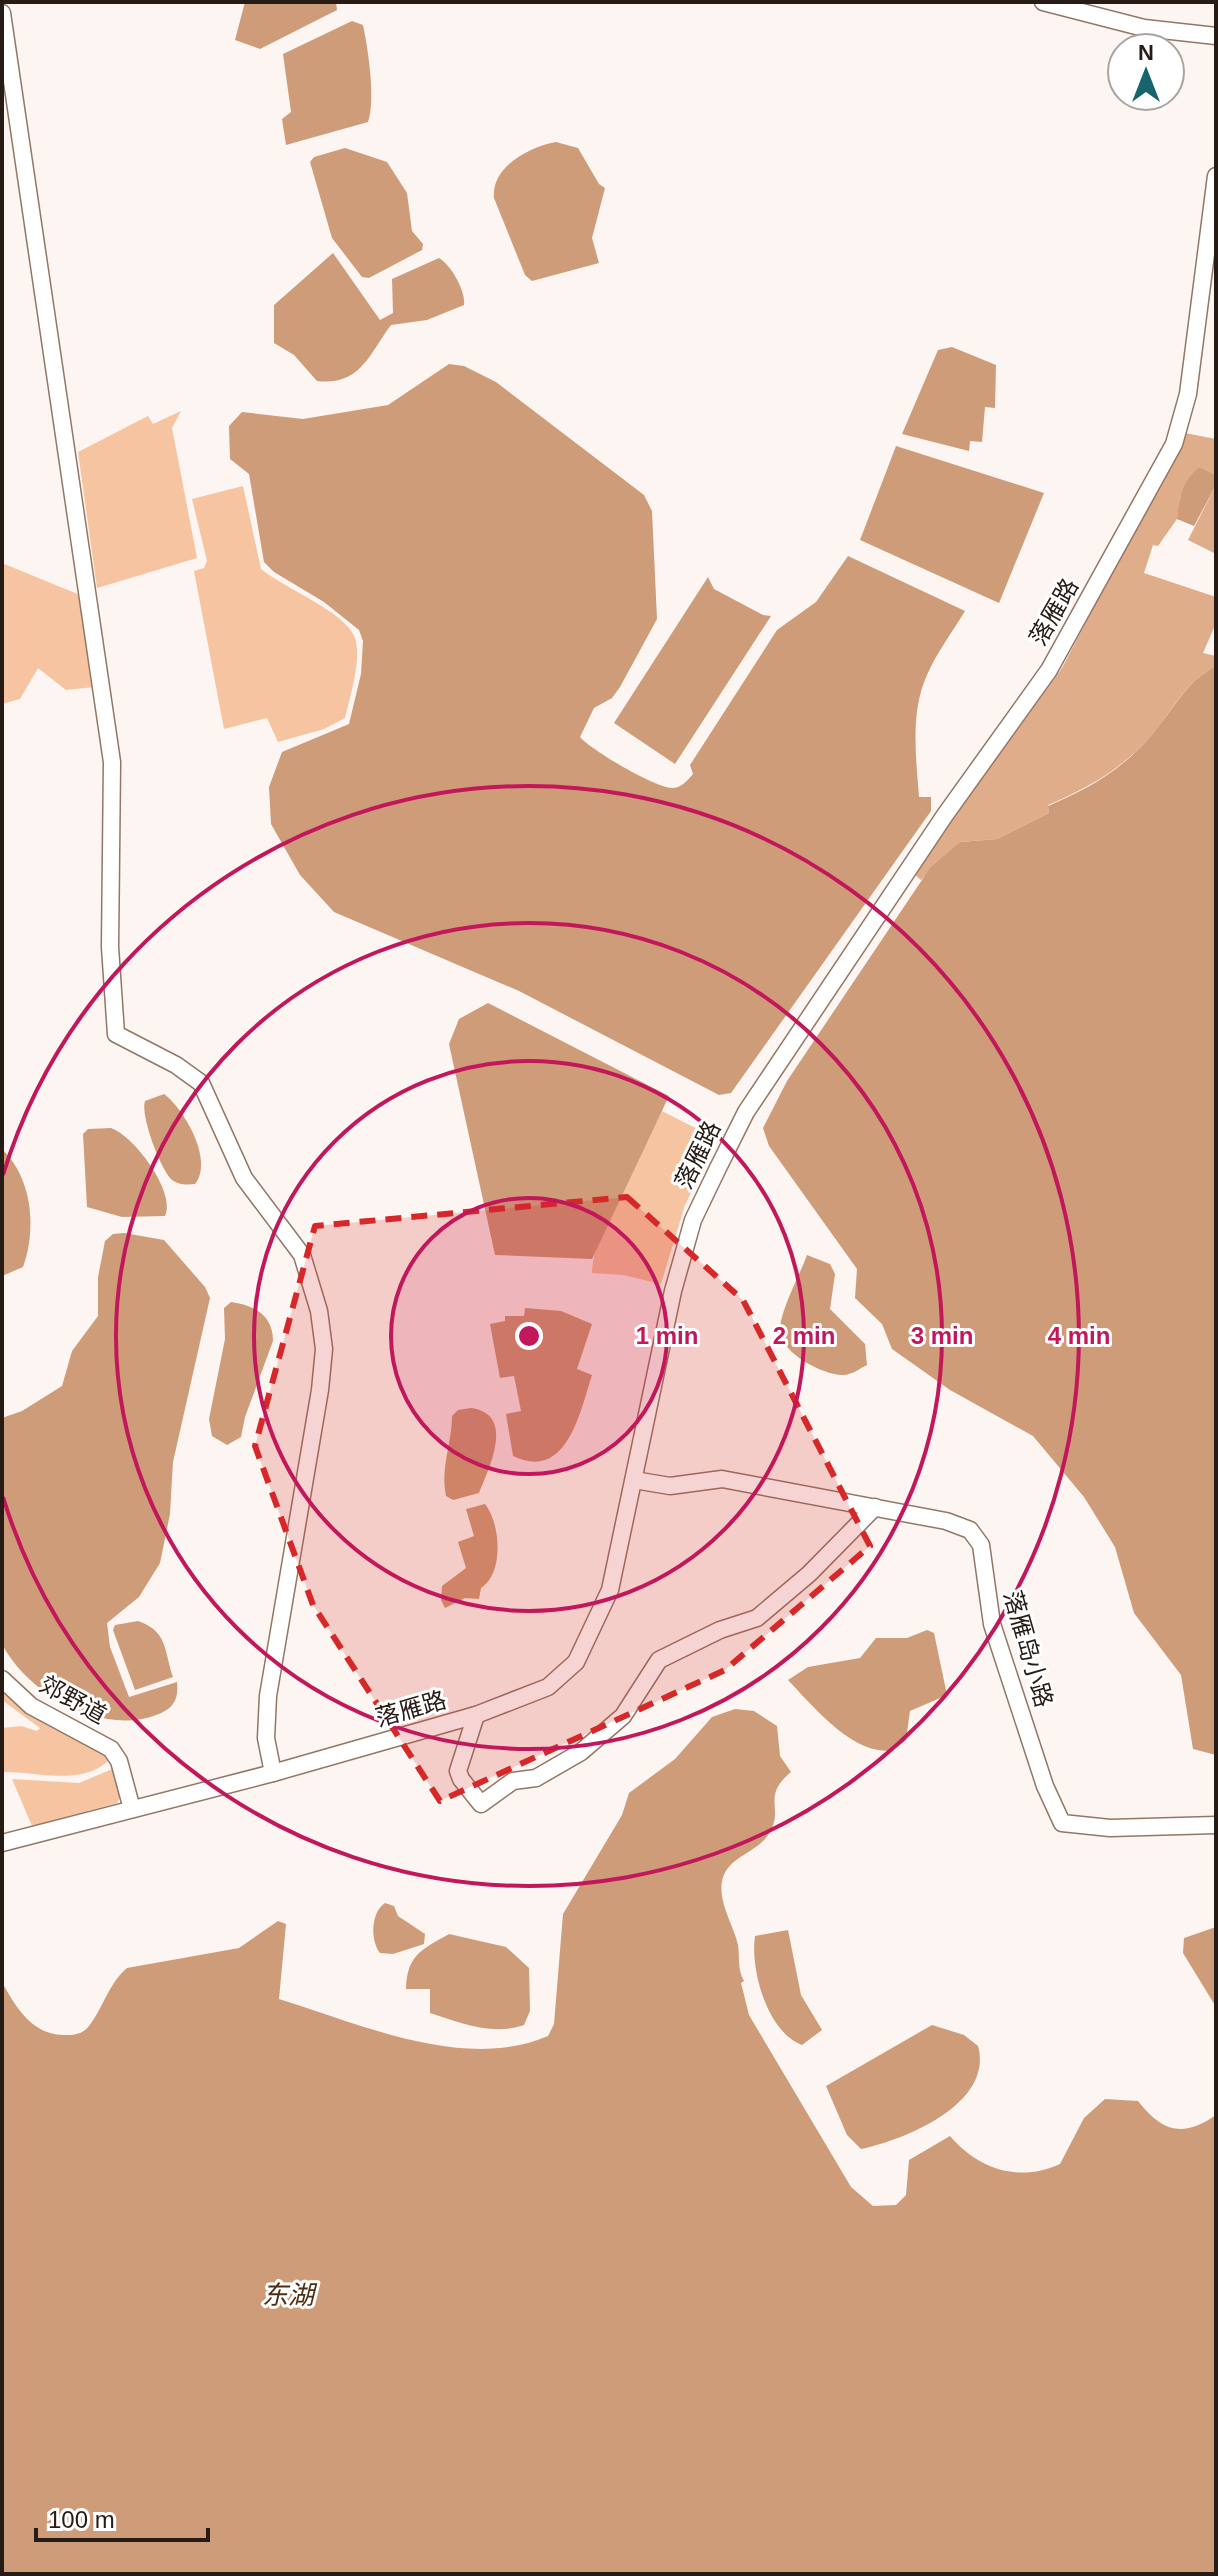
<svg xmlns="http://www.w3.org/2000/svg" width="1218" height="2576" font-family="Helvetica,'Noto Sans SC',sans-serif">
	<style>
		.green { fill: #f6c4a1 }
		.forest { fill: #e0ad8a }
		.water { fill: #ce9c79 }
		.lines { fill: none; stroke-linecap: round; stroke-linejoin: round }
		.minor-casing { stroke: #927765; stroke-width: 19 }
		.minor { stroke: #fff; stroke-width: 16 }
		.marked { fill: #d62828; fill-opacity: 0.2; stroke: #d62828; stroke-width: 6; stroke-dasharray: 16 10; stroke-linejoin: round }
		.ring { fill: none; stroke: #c2185b; stroke-width: 4 }
		.labels { text-anchor: middle; stroke-width: 6; stroke-linejoin: round; paint-order: stroke }
		.street-label { font-size: 24px; fill: #271c15; stroke: #fff }
		.water-label { font-size: 26px; font-style: italic; fill: #502e12; stroke: #fff }
		.centre { fill: #c2185b; stroke: #fff; stroke-width: 4 }
		.ring-label { font-size: 24px; text-anchor: middle; font-weight: bold; fill: #c2185b; stroke: #fff; stroke-width: 6; stroke-linejoin: round; paint-order: stroke }
	</style>
	<rect width="100%" height="100%" fill="#fcf5f1"/>
	<!-- green -->
	<g class="green">
		<polygon points="181,411 172,428 197,558 97,588 78,452 148,416 153,424"/>
		<path d="M243,486L261,569C282,587 346,612 355,638C362,660 350,696 345,718L324,729L278,742L267,718L224,729L194,571L204,568L207,561L192,499Z"/>
		<polygon points="2,563 80,595 94,687 66,690 38,668 20,699 2,704"/>
		<path d="M662,1111L717,1139L685,1205L661,1284L623,1275L592,1273C594,1229 641,1153 662,1111Z"/>
		<path d="M2,1685L107,1753L109,1760C81,1787 38,1771 2,1772V1728L21,1726L37,1731L40,1728L2,1700Z"/>
		<polygon points="117,1767 122,1794 117,1803 32,1826 12,1779 79,1783"/>
	</g>
	<!-- forest -->
	<g class="forest">
		<path d="M1185,433L1216,439V475L1200,467L1180,497L1177,519L1158,546L1153,545L1144,573L1216,597V623L1203,653L1216,656V666C1185,681 1172,712 1150,737C1120,770 1088,788 1048,805L1049,813L997,839L960,842L921,880L913,873L1062,668Z"/>
		<polygon points="1216,485 1216,554 1188,540"/>
	</g>
	<!-- water -->
	<g class="water">
		<polygon points="245,2 336,2 337,10 260,49 235,40"/>
		<path d="M352,21L363,25C368,48 376,101 368,122L286,145L282,119L291,112L283,54Z"/>
		<path d="M556,142L578,148L599,184L605,188L592,238L599,263L532,281L525,275L494,198C491,167 529,147 556,142Z"/>
		<polygon points="345,148 387,162 407,193 412,231 423,244 422,250 369,278 362,277 332,238 310,162 314,157"/>
		<path d="M333,253L380,320L393,313L392,279L439,258C451,265 466,291 464,305L427,320L391,325C369,354 361,386 317,381L294,355L274,343V305Z"/>
		<polygon points="952,347 996,365 995,408 985,407 982,442 970,441 969,451 902,434 938,350"/>
		<path d="M449,364L464,366L496,382L644,495L652,511L657,619L620,687L612,698L594,708L580,737C591,750 657,789 673,788C682,787 687,781 693,774L690,765L777,630L816,602L848,556L965,611C953,631 937,652 927,675C910,712 916,757 919,797H931V811L731,1093L719,1095L519,991L334,912L300,875L271,824L269,787L282,752L349,724L361,674L363,641L359,630L324,602L274,572L264,562L249,474L230,459L229,426L242,412L303,419L388,405Z"/>
		<polygon points="896,446 1044,493 999,603 860,540"/>
		<path d="M1200,467L1216,475V485L1194,526L1177,519C1179,497 1182,481 1200,467Z"/>
		<polygon points="708,577 714,589 763,615 771,616 675,764 614,723"/>
		<path d="M1216,666V1755L1193,1749L1181,1675L1134,1613L1115,1547L1084,1497L1033,1436L950,1390L892,1349L882,1324L855,1298L857,1269L769,1146L763,1128L787,1081L930,868L960,842L997,839L1049,813L1048,806C1088,789 1120,771 1149,738C1172,713 1185,681 1216,666Z"/>
		<polygon points="488,1003 669,1096 592,1259 495,1255 449,1044 459,1019"/>
		<path d="M164,1094C184,1109 214,1160 195,1184C186,1185 178,1185 171,1179C160,1168 140,1115 145,1101Z"/>
		<path d="M111,1128C134,1136 176,1192 165,1216L122,1217L87,1207L83,1134L88,1129Z"/>
		<path d="M2,1149C32,1178 37,1228 23,1267L2,1276Z"/>
		<path d="M124,1233L164,1240L205,1287L210,1298L173,1462L170,1514L160,1563L139,1597L107,1623L110,1647L129,1697L177,1682C179,1700 173,1709 156,1715C101,1736 27,1693 2,1644V1418L22,1411L62,1386L72,1351L98,1316V1277L105,1241L113,1234Z"/>
		<path d="M807,1255L830,1264L835,1274L830,1309L865,1344L867,1365C859,1369 853,1374 844,1375C825,1376 782,1354 780,1332C779,1312 800,1275 807,1255Z"/>
		<path d="M231,1302C254,1305 273,1315 273,1341L245,1417L241,1437L227,1445L212,1436L209,1419L225,1339L224,1308Z"/>
		<path d="M525,1308L561,1311L592,1324L577,1369L592,1375C580,1412 567,1482 513,1456L506,1414L521,1411L514,1376L500,1378L490,1324L505,1321V1316H524Z"/>
		<path d="M471,1408C516,1414 489,1468 479,1493L453,1500L446,1496C440,1468 452,1444 452,1416L458,1410Z"/>
		<path d="M485,1504C501,1524 504,1574 481,1588L479,1599L465,1598L445,1608L441,1600L442,1586L466,1568L458,1542L474,1536L466,1509Z"/>
		<path d="M138,1621C168,1631 164,1651 173,1677L135,1690L113,1630L115,1625Z"/>
		<path d="M927,1630L934,1633L947,1695L910,1711L906,1740L892,1750C854,1757 811,1704 788,1680L808,1667L860,1658L876,1638H907Z"/>
		<path d="M735,1709L754,1711L777,1726L780,1756L791,1772C761,1797 784,1807 770,1832C759,1851 740,1853 728,1868C710,1891 734,1924 738,1945C740,1959 737,1968 744,1981L741,1983L749,2015L851,2187L873,2206L896,2205L906,2195L909,2160L950,2136C978,2169 1019,2183 1060,2164L1084,2118L1105,2099L1138,2101C1162,2132 1183,2138 1216,2115V2574H2V1982C16,2008 33,2036 66,2035C75,2035 83,2034 89,2026C103,2008 109,1983 127,1968L239,1948L278,1921L286,1924L279,1999C360,2024 465,2072 548,2036L554,2024L563,1914L622,1815L629,1793L675,1759L712,1717Z"/>
		<path d="M385,1903L394,1906L398,1916L425,1934L424,1944L393,1954L380,1953C370,1940 371,1912 385,1903Z"/>
		<polygon points="1216,1927 1216,2007 1183,1953 1184,1938"/>
		<path d="M788,1930L801,1995L822,2030L802,2045C767,2032 750,1969 755,1936Z"/>
		<path d="M449,1934L506,1947L529,1968L530,2011L524,2025C493,2036 460,2023 430,2013V1989H406C407,1955 421,1950 449,1934Z"/>
		<path d="M932,2025L964,2035L978,2046C994,2104 904,2140 861,2149L847,2135L826,2086Z"/>
	</g>
	<g class="lines">
		<!-- minor casing -->
		<g class="minor-casing">
			<g id="minor">
				<polyline points="1043,2 1144,28 1216,36"/>
				<polyline points="2,13 112,762 110,947 116,1034 176,1065 201,1083 244,1178 302,1255 319,1311 324,1349 320,1390 268,1696 266,1738 273,1773"/>
				<polyline points="634,1480 670,1486 722,1479 946,1521 970,1530 981,1545 992,1624 1045,1786 1062,1823 1110,1828 1216,1825"/>
				<polyline points="2,1679 31,1706 111,1749 119,1761 132,1809"/>
				<polyline points="476,1715 458,1771 461,1779 481,1804 513,1781 536,1778 581,1752 623,1716 659,1660 720,1630 757,1618 809,1574 875,1507"/>
				<polyline points="2,1843 273,1773 476,1715 548,1687 576,1662 610,1590 673,1291 693,1220 718,1168 746,1112 945,815 1049,670 1174,444 1188,394 1216,176"/>
			</g>
		</g>
		<!-- minor -->
		<use href="#minor" class="minor"/>
	</g>
	<!-- marked area -->
	<path class="marked" d="M627,1197L743,1300L870,1546L725,1670L440,1801L313,1605L255,1446L315,1226Z"/>
	<!-- distance rings -->
	<circle cx="529" cy="1336" r="138" fill="#c2185b" fill-opacity=".12"/>
	<g class="ring">
		<circle cx="529" cy="1336" r="138"/>
		<circle cx="529" cy="1336" r="275"/>
		<circle cx="529" cy="1336" r="413"/>
		<path d="M3 1175A550 550 0 1 1 3 1497"/>
	</g>
	<g class="labels">
		<!-- street labels -->
		<g class="street-label">
			<text transform="translate(1054 612) rotate(-60)" y="8">落雁路</text>
			<text transform="translate(698 1155) rotate(-64)" y="8">落雁路</text>
			<text transform="translate(1028 1649) rotate(74)" y="8">落雁岛小路</text>
			<text transform="translate(73 1700) rotate(29)" y="8">郊野道</text>
			<text transform="translate(411 1709) rotate(-16)" y="8">落雁路</text>
		</g>
		<!-- water labels -->
		<g class="water-label">
			<text x="288" y="2304">东湖</text>
		</g>
	</g>
	<circle cx="529" cy="1336" r="12" class="centre"/>
	<g class="ring-label">
		<text x="667" y="1344">1 min</text>
		<text x="804" y="1344">2 min</text>
		<text x="942" y="1344">3 min</text>
		<text x="1079" y="1344">4 min</text>
	</g>
	<!-- border -->
	<rect width="1218" height="2576" fill="none" stroke="#271c15" stroke-width="8"/>
	<!-- north arrow -->
	<g transform="translate(1146 72)"><circle r="38" fill="#ffffff" stroke="#a9a4a1" stroke-width="2"/>
	<path d="M0-6L14 30L0 20L-14 30Z" fill="#17646d"/>
	<text y="-12" font-size="22" font-weight="bold" text-anchor="middle" fill="#271c15">N</text>
	</g>
	<!-- scale -->
	<path d="M36 2528v12h172v-12" fill="none" stroke="#271c15" stroke-width="4"/>
	<text x="48" y="2528" font-size="24" fill="#271c15" stroke="#ffffff" stroke-width="6" paint-order="stroke">100 m</text>
</svg>
